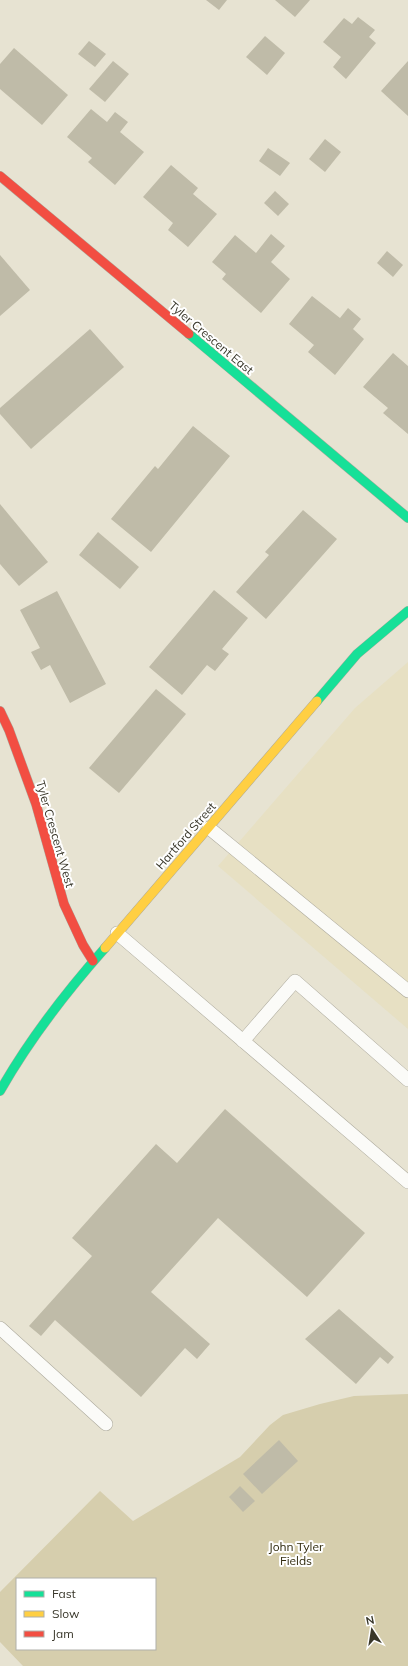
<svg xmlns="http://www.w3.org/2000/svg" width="408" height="1666" font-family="Mulish,sans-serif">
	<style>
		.built { fill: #e7e0c3 }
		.green { fill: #d6cead; fill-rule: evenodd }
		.building { fill: #bfbba8 }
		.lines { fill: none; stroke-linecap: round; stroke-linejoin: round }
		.lane-casing { stroke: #aca99c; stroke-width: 14 }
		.fast-casing { stroke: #aca99c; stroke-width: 10 }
		.slow-casing { stroke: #aca99c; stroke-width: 10 }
		.jam-casing { stroke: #aca99c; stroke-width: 10 }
		.lane { stroke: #fbfbf8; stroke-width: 13 }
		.fast { stroke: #16e098; stroke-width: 9 }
		.slow { stroke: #ffcf43; stroke-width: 9 }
		.jam { stroke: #f24e42; stroke-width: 9 }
		.labels { text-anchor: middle; stroke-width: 4; stroke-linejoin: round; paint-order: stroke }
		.street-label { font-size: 12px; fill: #383629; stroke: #fff }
		.park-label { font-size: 12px; fill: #322c0f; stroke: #fff }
	</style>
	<rect width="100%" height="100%" fill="#e7e3d2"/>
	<!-- built -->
	<polygon class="built" points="408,662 408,1029 218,866 355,708"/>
	<!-- green -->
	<path class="green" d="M408,1394V1666H23L0,1642V1592L100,1491L133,1521L240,1457L270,1425L283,1415L320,1404L354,1396ZM17,1579H155V1649H17Z"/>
	<!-- building -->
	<g class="building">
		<polygon points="206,0 227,0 219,10"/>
		<polygon points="275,0 310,0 295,17"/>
		<polygon points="358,17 375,30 369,37 376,43 346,79 333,67 341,57 323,42 344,18 352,24"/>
		<polygon points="265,36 285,53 267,75 246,57"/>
		<polygon points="89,41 106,54 95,67 78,54"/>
		<polygon points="14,48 68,95 42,125 0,89 0,64"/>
		<polygon points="113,61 129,74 105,102 89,89"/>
		<polygon points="408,61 408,116 381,91"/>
		<polygon points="91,109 107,122 115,112 128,122 120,132 144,152 115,185 88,162 92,158 67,137"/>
		<polygon points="325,139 341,152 325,172 309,159"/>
		<polygon points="268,148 290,163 280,176 259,161"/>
		<polygon points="171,165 198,188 193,194 217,214 188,247 168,230 173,223 143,197"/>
		<polygon points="275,191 289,204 278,216 264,203"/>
		<polygon points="271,234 285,246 271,262 290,279 261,313 222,279 226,274 212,262 235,235 256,253"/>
		<polygon points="387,251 403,265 393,277 377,263"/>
		<polygon points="0,255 30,290 0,316"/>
		<polygon points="312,296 340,318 348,308 361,319 353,329 364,339 335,375 308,352 314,345 289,324"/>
		<polygon points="90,329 124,367 31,449 0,414 0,408"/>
		<polygon points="393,353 408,366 408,434 383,413 388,408 363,387"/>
		<polygon points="193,426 230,456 151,552 111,519 155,466 158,469"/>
		<polygon points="0,504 48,562 19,586 0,564"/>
		<polygon points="303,510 337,539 266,619 236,592 269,555 265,552"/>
		<polygon points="98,532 139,567 120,589 79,555"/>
		<polygon points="214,590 248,618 222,649 229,654 215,671 207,665 182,695 149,667"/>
		<polygon points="57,591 106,684 70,703 50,665 41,670 31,652 40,648 20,610"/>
		<polygon points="156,689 186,714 119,793 89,768"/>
		<polygon points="225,1109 365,1233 307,1297 218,1218 151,1292 210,1344 197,1359 185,1348 141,1397 55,1320 41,1336 29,1326 92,1256 72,1238 156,1144 177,1163"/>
		<polygon points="339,1309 394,1357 388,1364 380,1357 356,1384 305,1339"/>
		<polygon points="279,1440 298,1461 262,1494 243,1474"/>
		<polygon points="240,1486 255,1501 243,1512 229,1497"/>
	</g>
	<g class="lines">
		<!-- lane casing -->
		<g class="lane-casing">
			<g id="lane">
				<polyline points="209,828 408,991"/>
				<polyline points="117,933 408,1182"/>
				<polyline points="243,1041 295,981 408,1080"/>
				<polyline points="0,1328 106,1424"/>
			</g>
		</g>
		<!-- fast casing -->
		<g class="fast-casing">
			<g id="fast">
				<polyline points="189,334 408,518"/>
				<polyline points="317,701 357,654 408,611"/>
				<path d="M0,1091C29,1040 66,992 105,948"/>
			</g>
		</g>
		<!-- slow casing -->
		<g class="slow-casing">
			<polyline id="slow" points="105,948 317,701"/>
		</g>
		<!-- jam casing -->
		<g class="jam-casing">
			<g id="jam">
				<polyline points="0,176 189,334"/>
				<polyline points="0,711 9,730 36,804 64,904 83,945 93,961"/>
			</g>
		</g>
		<!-- lane -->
		<use href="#lane" class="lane"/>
		<!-- fast -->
		<use href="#fast" class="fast"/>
		<!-- slow -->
		<use href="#slow" class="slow"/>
		<!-- jam -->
		<use href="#jam" class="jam"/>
	</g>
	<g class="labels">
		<!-- street labels -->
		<g class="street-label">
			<text transform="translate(211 338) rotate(40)" y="4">Tyler Crescent East</text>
			<text transform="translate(55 834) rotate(74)" y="4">Tyler Crescent West</text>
			<text transform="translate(186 836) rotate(-49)" y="4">Hartford Street</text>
		</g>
		<!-- park labels -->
		<g class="park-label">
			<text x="296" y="1551">John Tyler<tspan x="296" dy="14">Fields</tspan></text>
		</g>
	</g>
	<!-- legend -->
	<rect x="16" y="1578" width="140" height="72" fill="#ffffff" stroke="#afafa9"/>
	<rect x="24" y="1591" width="20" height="6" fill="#16e098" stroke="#afafa9"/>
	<text x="52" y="1598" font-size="12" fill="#383629">Fast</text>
	<rect x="24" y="1611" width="20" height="6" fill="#ffcf43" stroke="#afafa9"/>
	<text x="52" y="1618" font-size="12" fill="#383629">Slow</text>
	<rect x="24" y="1631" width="20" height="6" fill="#f24e42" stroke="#afafa9"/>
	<text x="52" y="1638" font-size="12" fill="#383629">Jam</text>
	<!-- north arrow -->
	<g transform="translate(372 1630) rotate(348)" stroke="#ffffff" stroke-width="3" paint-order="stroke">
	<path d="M0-3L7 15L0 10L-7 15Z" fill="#383629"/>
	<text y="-6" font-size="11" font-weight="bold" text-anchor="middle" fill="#383629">N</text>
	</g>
</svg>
